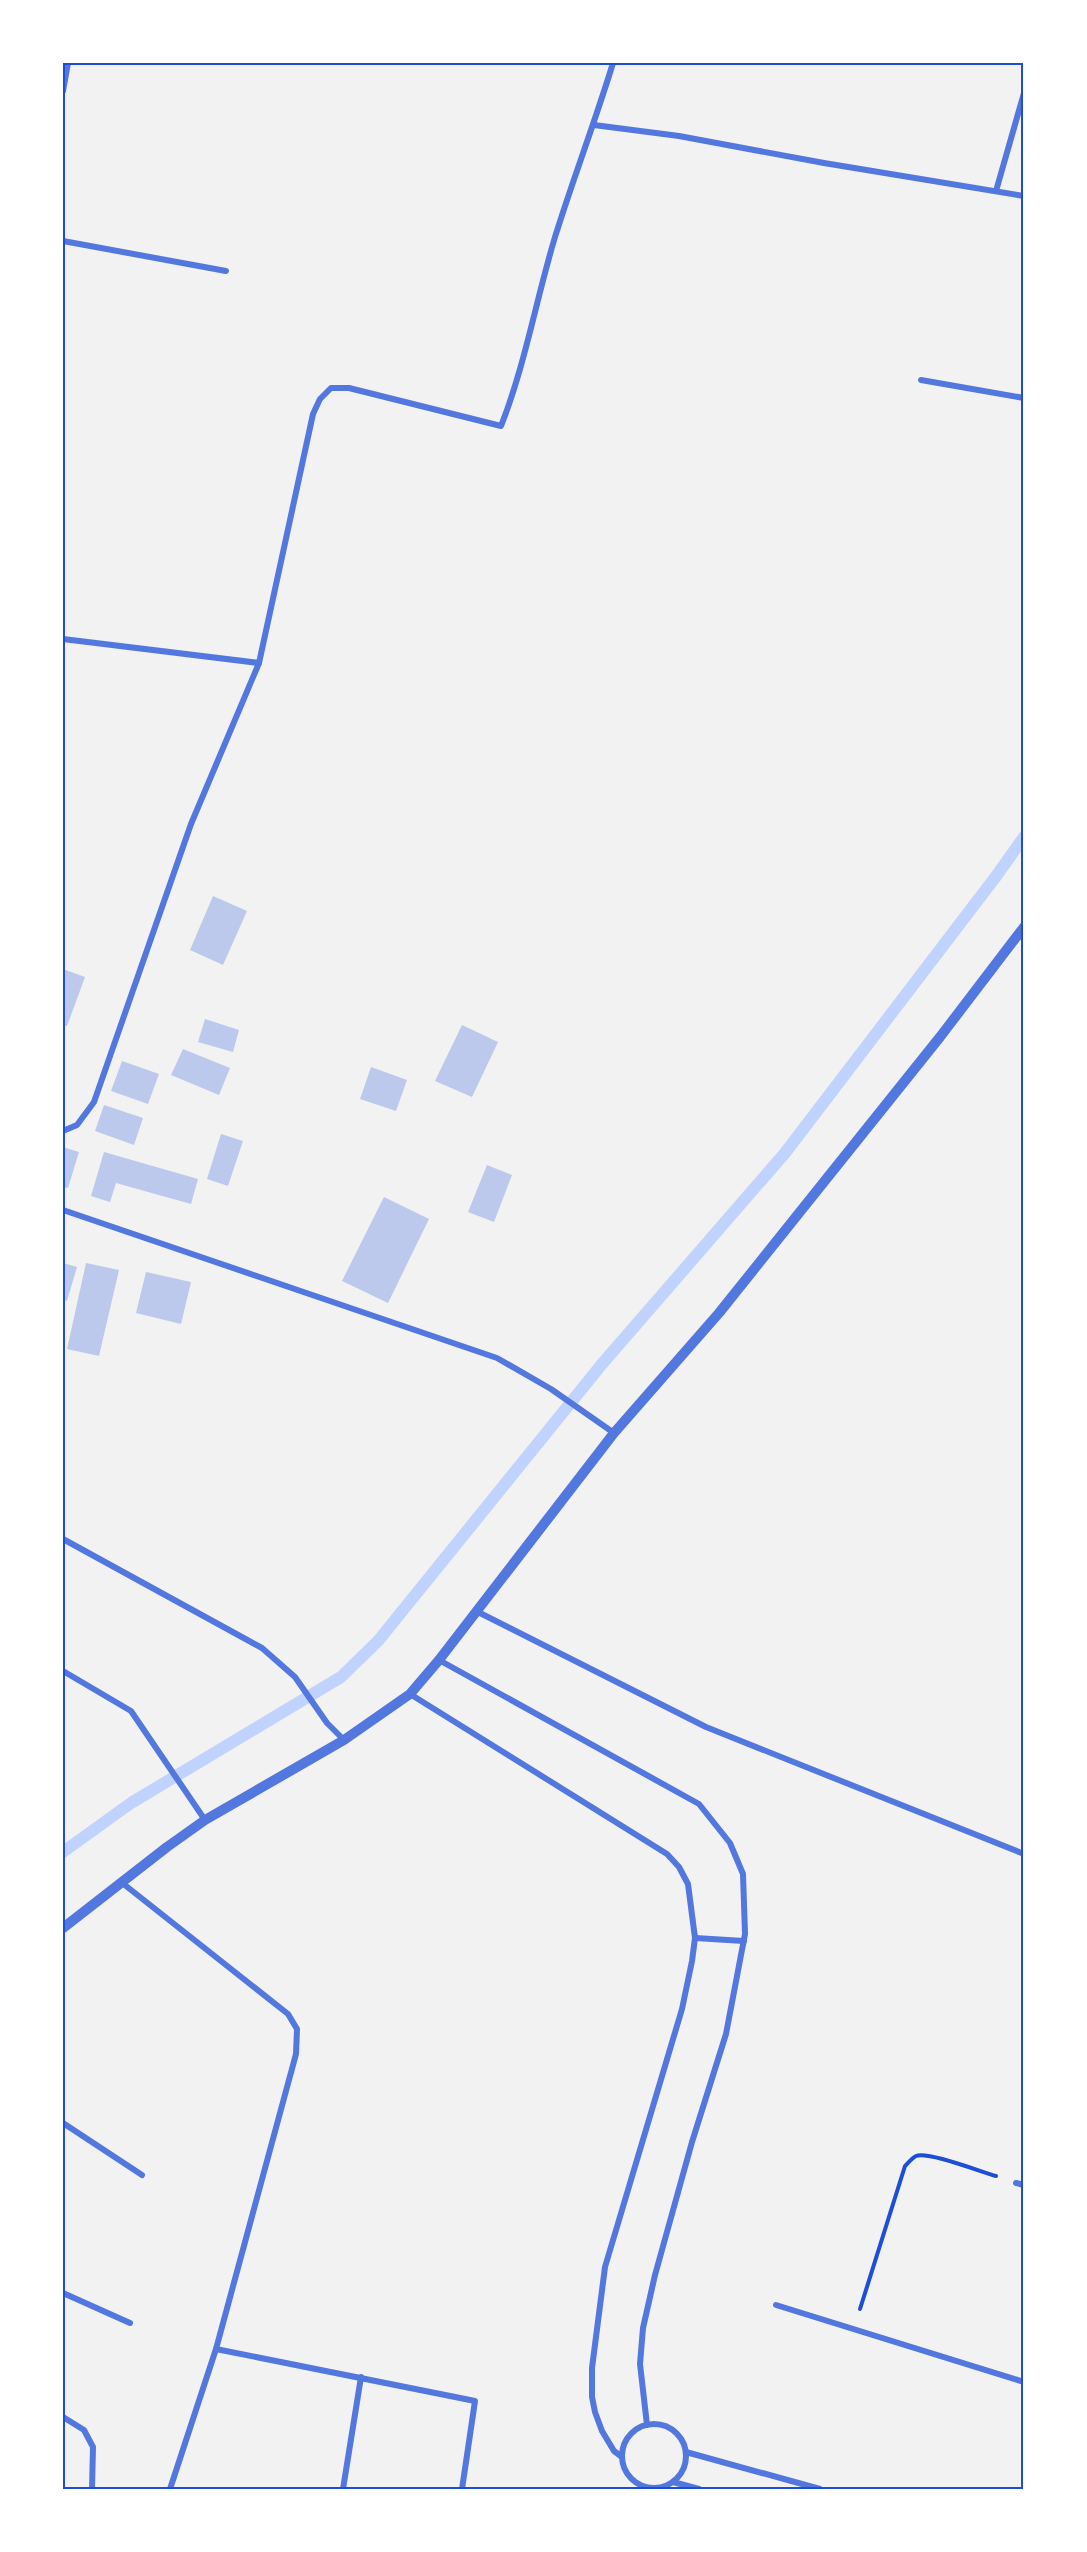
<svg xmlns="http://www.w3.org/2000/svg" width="1087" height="2552" font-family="Arial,sans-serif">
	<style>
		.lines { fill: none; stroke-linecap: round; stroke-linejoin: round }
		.stream { stroke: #bfd3fe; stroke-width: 12 }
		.building { fill: #bdc9ec }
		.path { stroke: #1d4ed8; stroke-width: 4 }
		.minor { stroke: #5277de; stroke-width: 6 }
		.tertiary { stroke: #5277de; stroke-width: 10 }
		.neatline { fill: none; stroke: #1d4ed8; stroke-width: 2 }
	</style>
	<rect width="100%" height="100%" fill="#f2f2f2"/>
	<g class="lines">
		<!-- stream -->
		<polyline class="stream" points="63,1852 131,1803 341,1677 378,1641 602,1364 785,1153 997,875 1024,837"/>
	</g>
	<!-- building -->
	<g class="building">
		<polygon points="213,896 247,911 223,965 190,950"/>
		<polygon points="63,969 85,977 67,1026 63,1025"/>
		<polygon points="205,1019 239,1030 233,1052 198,1042"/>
		<polygon points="462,1025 498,1042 472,1097 435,1081"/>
		<polygon points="183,1049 230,1068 219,1095 171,1075"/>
		<polygon points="122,1061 159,1074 148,1104 111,1091"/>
		<polygon points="371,1067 407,1080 396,1111 360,1099"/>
		<polygon points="104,1105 143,1118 134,1145 95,1131"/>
		<polygon points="221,1134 243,1141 228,1186 207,1179"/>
		<polygon points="63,1147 79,1152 68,1188 63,1187"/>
		<polygon points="104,1152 198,1179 191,1204 116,1183 110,1202 91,1196"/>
		<polygon points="487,1165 512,1175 494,1222 468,1212"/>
		<polygon points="384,1197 429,1219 388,1303 342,1281"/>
		<polygon points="63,1263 77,1267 67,1301 63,1299"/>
		<polygon points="86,1263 119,1270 99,1356 67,1349"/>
		<polygon points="146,1272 191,1282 181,1324 136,1313"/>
	</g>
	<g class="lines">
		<!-- path -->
		<path class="path" d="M860,2309L905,2166C908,2163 912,2158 916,2156C928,2151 981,2172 996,2176"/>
		<!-- minor -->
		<g class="minor">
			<polyline points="63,91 68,63"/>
			<polyline points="594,125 679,136 824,163 1024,196"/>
			<polyline points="996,191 1024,93"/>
			<polyline points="63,241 226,271"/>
			<polyline points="921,380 1024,398"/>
			<polyline points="63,639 259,663"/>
			<path d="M63,1131L77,1125L94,1102L191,824L259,663L313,414L320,399L331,388H349L501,426C525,365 536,300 555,237C573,179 595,122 613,63"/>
			<polyline points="63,1210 497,1358 551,1389 614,1433"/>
			<polyline points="63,1539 262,1648 295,1677 327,1723 344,1740"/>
			<polyline points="476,1611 706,1727 1024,1854"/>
			<polyline points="439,1660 699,1804 730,1843 743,1874 745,1934 726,2034 692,2142 655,2275 643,2328 640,2364 647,2425"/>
			<polyline points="63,1671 131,1711 205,1820"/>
			<polyline points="410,1694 667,1854 679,1867 688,1884 695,1938 692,1961 682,2009 605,2267 592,2368 592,2397 595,2412 602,2431 614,2451 622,2457"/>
			<polyline points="121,1882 288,2014 297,2029 296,2054 216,2349 170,2489"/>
			<polyline points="695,1938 744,1941"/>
			<polyline points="63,2123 142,2175"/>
			<polyline points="1016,2183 1024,2185"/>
			<polyline points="63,2293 130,2323"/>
			<polyline points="776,2305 1024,2382"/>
			<polyline points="216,2349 475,2401 462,2489"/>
			<polyline points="63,2417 84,2430 93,2447 92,2489"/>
			<circle cx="654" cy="2456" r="32"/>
			<polyline points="686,2452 820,2489"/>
			<polyline points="673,2482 699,2489"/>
			<polyline points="343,2489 361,2377"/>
		</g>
		<!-- tertiary -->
		<polyline class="tertiary" points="63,1928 167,1847 205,1820 344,1740 410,1694 439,1660 614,1433 719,1313 940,1037 1024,927"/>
	</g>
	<!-- border -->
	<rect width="1087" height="2552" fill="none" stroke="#ffffff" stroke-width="129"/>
	<rect x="64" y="64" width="958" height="2424" class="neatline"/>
</svg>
